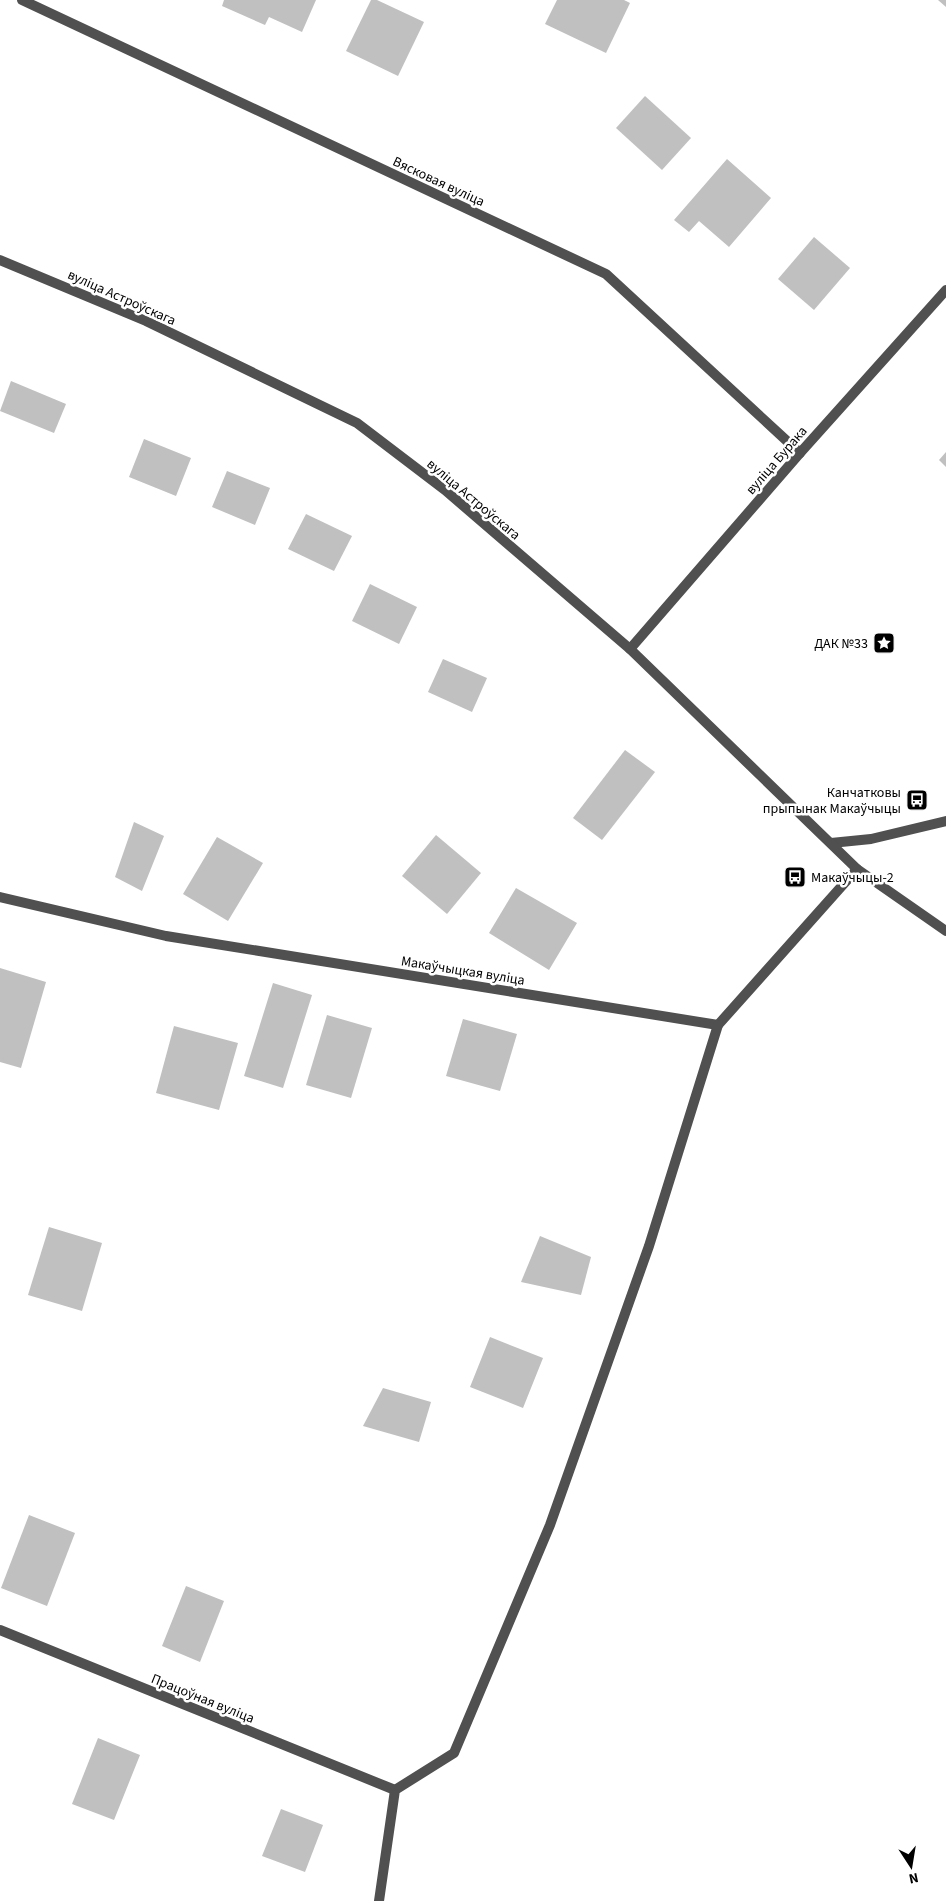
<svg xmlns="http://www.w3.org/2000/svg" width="946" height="1901" font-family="'Source Sans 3',sans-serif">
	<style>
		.building { fill: #c0c0c0 }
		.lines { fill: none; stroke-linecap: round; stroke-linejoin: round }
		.service { stroke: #505050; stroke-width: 10 }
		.minor { stroke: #505050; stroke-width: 10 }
		.tertiary { stroke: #505050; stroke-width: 10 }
		.labels { text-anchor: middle; stroke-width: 5; stroke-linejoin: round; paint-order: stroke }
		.street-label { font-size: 14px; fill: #000; stroke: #fff }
		.poi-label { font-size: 14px; fill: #000; stroke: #fff; text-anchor: end }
	</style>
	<rect width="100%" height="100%" fill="#fff"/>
	<!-- building -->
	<g class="building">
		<polygon points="224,0 316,0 302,32 269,17 265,25 222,6"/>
		<polygon points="371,0 377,0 424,22 398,76 346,51"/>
		<polygon points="557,0 624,0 630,3 606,53 545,24"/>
		<polygon points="938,0 946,0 946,7"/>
		<polygon points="645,96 691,138 662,170 616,128"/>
		<polygon points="727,159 771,198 729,247 699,221 689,232 674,220"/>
		<polygon points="814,237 850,268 814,310 778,279"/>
		<polygon points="11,381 66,404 54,433 0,411"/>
		<polygon points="144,439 191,458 176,496 129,477"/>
		<polygon points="946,452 946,467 939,460"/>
		<polygon points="227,471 270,488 255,525 212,507"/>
		<polygon points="306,514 352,536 334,571 288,549"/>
		<polygon points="370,584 417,607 399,644 352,621"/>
		<polygon points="443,659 487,678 472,712 428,692"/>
		<polygon points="625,750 655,772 602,840 573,818"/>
		<polygon points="134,822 164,836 142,891 115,877"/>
		<polygon points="436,835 481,873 447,914 402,876"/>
		<polygon points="217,837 263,863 228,921 183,894"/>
		<polygon points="516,888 577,923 549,970 489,933"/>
		<polygon points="0,968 46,982 21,1068 0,1062"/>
		<polygon points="273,983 312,995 283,1088 244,1076"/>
		<polygon points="327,1015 372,1028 351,1098 306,1085"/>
		<polygon points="463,1019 517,1034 500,1091 446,1076"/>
		<polygon points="174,1026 238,1043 219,1110 156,1093"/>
		<polygon points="49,1227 102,1243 82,1311 28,1295"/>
		<polygon points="540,1236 591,1257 581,1295 521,1282"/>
		<polygon points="490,1337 543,1358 523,1408 470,1387"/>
		<polygon points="383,1388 431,1402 419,1442 363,1426"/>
		<polygon points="29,1515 75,1533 47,1606 1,1588"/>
		<polygon points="186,1586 224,1601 200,1662 162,1646"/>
		<polygon points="98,1738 140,1755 114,1820 72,1804"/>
		<polygon points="281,1809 323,1825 305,1872 262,1856"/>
	</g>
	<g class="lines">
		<!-- service -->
		<polyline class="service" points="831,843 871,839 946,821"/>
		<!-- minor -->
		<g class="minor">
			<polyline points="22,0 606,274 800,453"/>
			<polyline points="630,649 800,453 946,290"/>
			<polyline points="0,897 166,936 718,1025 857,869"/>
			<polyline points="0,1630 395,1790"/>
			<polyline points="379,1901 395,1790 454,1753 550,1525 649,1246 718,1025"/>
		</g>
		<!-- tertiary -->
		<polyline class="tertiary" points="0,260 146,321 357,423 445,490 630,649 857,869 946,931"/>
	</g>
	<!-- icons -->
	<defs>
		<g id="sight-square" transform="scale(1.125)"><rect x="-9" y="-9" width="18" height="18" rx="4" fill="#000" stroke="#fff"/><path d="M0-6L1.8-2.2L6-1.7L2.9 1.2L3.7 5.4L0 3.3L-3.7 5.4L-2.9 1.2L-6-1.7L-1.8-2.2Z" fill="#fff"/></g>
		<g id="bus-square" transform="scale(1.125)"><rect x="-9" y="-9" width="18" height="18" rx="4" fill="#000" stroke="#fff"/><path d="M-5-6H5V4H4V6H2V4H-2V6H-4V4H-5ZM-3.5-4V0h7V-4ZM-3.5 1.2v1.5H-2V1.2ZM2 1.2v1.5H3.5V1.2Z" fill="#fff"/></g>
	</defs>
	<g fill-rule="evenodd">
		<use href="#sight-square" x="884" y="643"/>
		<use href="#bus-square" x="917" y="800"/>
		<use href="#bus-square" x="795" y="877"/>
	</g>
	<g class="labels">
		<!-- street labels -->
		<g class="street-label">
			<text transform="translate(439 181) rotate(25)" y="5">Вясковая вуліца</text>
			<text transform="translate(122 297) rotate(24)" y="5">вуліца Астроўскага</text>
			<text transform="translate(776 460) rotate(-49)" y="5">вуліца Бурака</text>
			<text transform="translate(474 499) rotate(40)" y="5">вуліца Астроўскага</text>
			<text transform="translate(463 970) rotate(9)" y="5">Макаўчыцкая вуліца</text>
			<text transform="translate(203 1698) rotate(22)" y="5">Працоўная вуліца</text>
		</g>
		<!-- poi labels -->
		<g class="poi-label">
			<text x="868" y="648">ДАК №33</text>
			<text x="901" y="797">Канчатковы<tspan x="901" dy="16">прыпынак Макаўчыцы</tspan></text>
			<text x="811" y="882" text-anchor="start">Макаўчыцы-2</text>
		</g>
	</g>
	<!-- north arrow -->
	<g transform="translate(911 1866) rotate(168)" stroke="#ffffff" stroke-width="4" paint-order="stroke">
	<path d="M0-4L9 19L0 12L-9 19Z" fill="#000000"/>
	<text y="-8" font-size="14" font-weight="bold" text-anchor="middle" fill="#000000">N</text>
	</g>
</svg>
